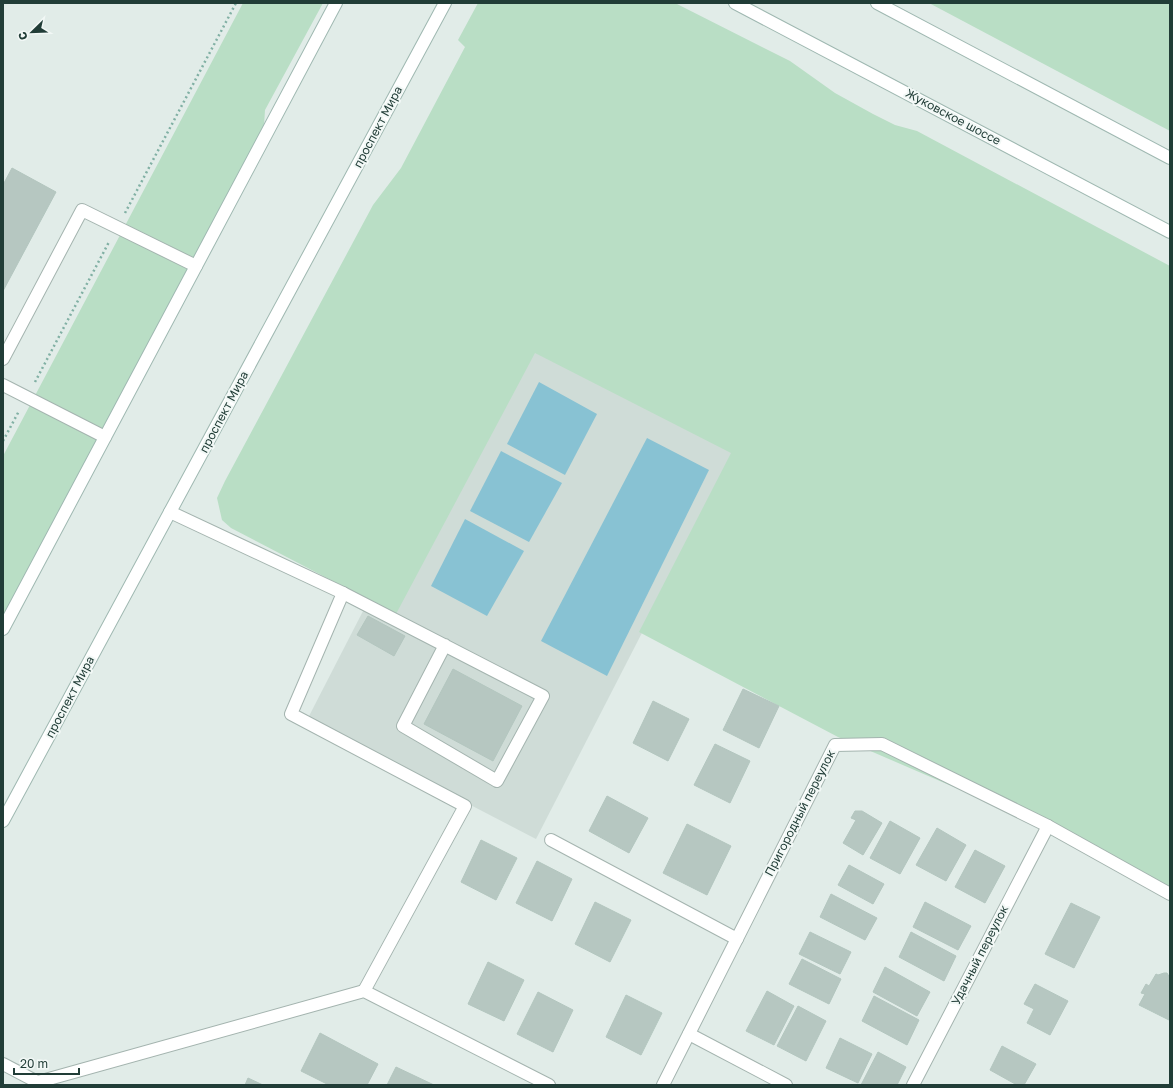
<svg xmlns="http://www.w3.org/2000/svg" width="1173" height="1088" font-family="'Golos Text',sans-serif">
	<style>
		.built { fill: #cfdcd7 }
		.green { fill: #b9dec5 }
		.water { fill: #88c2d3 }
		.building { fill: #b6c7c1; stroke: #b3c6bf }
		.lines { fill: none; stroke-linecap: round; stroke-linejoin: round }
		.lane-casing { stroke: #a4b4af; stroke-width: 14 }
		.street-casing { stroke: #a4b4af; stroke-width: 14 }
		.secondary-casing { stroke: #9fb8b1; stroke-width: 14 }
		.path { stroke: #81b0a4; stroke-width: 2.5; stroke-dasharray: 2 3; stroke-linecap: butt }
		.lane { stroke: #fff; stroke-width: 12 }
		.street { stroke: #fff; stroke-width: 12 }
		.secondary { stroke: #fff; stroke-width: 12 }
		.labels { text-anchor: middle; stroke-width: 4; stroke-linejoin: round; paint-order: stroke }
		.street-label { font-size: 12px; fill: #213d37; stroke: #f2f8f6 }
	</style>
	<rect width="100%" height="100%" fill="#e1ece8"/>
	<!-- built -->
	<polygon class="built" points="506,333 735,452 536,839 307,720"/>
	<!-- green -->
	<g class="green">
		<polygon points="243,3 323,3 265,110 264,126 3,616 3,456"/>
		<polygon points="478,3 675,3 790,61 835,93 873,114 895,125 917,131 1170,266 1170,890 1074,839 838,737 639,632 731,453 535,353 396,614 231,528 222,520 217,498 225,481 373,205 401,168 465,47 458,40"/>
		<polygon points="929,3 1170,3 1170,131"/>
	</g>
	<!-- water -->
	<g class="water">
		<polygon points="539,382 597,414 565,475 507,444"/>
		<polygon points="647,438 709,470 607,676 541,641"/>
		<polygon points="501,451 562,483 529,542 470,511"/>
		<polygon points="465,519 524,551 487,616 431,586"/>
	</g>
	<!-- building -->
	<g class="building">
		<polygon points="12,168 56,192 3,291 3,185"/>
		<polygon points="368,616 405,636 394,656 357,635"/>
		<polygon points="453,669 522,706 493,761 424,724"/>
		<polygon points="743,689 779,706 759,748 723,730"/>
		<polygon points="653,701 689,719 668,761 633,743"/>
		<polygon points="715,744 750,761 730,803 694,785"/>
		<polygon points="607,796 648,818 629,853 589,831"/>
		<polygon points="855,811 862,811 882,823 863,855 843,843 856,820 851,818"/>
		<polygon points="890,821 920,838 900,874 870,858"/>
		<polygon points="687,824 731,846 707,895 663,873"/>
		<polygon points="937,828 966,845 946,881 916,865"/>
		<polygon points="481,840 517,858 496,900 461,882"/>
		<polygon points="975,850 1005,866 985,903 955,887"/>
		<polygon points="537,861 572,879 552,921 516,903"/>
		<polygon points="849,865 884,884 873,904 838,885"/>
		<polygon points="831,894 877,918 865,940 820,917"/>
		<polygon points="595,902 631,920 610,962 575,944"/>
		<polygon points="925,902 971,926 958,950 913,927"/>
		<polygon points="1071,903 1100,917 1074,968 1045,954"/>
		<polygon points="810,932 851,952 840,974 799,954"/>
		<polygon points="911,932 956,956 944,981 899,957"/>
		<polygon points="802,959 841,979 829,1004 789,984"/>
		<polygon points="488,962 524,980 504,1021 468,1004"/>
		<polygon points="885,967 930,992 917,1016 873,992"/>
		<polygon points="1164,973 1167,973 1170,978 1170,1019 1169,1020 1139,1005 1145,994 1141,993 1146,984 1149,986 1156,974 1158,975"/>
		<polygon points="1035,984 1068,1001 1050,1035 1027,1023 1034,1009 1024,1004"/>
		<polygon points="767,991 794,1006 774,1045 746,1031"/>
		<polygon points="538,992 573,1010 553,1052 517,1034"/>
		<polygon points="626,995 662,1013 641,1055 606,1037"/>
		<polygon points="874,996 919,1020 907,1045 862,1021"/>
		<polygon points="798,1006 826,1021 806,1061 777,1046"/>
		<polygon points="320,1033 378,1064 367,1085 329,1085 301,1071"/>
		<polygon points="840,1038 872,1054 858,1083 826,1068"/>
		<polygon points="1002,1046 1036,1064 1024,1085 1017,1085 990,1070"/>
		<polygon points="878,1052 906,1067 897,1085 861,1085"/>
		<polygon points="396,1067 434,1085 387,1085"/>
		<polygon points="248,1078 263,1085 245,1085"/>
	</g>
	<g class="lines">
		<!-- lane casing -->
		<g class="lane-casing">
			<g id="lane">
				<polyline points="3,359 82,210 196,266"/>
				<polyline points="3,385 105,437"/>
				<polyline points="170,512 343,593 543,696 497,781 403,726 445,645"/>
				<polyline points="343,593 291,714 465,806 364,991"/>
			</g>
		</g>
		<!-- street casing -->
		<g class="street-casing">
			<g id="street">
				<polyline points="551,840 737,939"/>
				<polyline points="689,1034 786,1085"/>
				<polyline points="3,1064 43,1085"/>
				<polyline points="38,1082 364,991 549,1085"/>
				<polyline points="663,1085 835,745 882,744 1048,826 1170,894"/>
				<polyline points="913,1085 1048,826"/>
			</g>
		</g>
		<!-- secondary casing -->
		<g class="secondary-casing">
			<g id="secondary">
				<polyline points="735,3 1170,232"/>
				<polyline points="877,3 1170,158"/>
				<polyline points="3,629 336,3"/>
				<polyline points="3,821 445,3"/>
			</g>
		</g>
		<!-- path -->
		<g class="path">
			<polyline points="125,213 236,3"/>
			<polyline points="35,382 109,242"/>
			<polyline points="3,441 19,411"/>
		</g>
		<!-- lane -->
		<use href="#lane" class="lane"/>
		<!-- street -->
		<use href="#street" class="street"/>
		<!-- secondary -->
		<use href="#secondary" class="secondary"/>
	</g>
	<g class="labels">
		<!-- street labels -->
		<g class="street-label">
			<text transform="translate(953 117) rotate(28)" y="4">Жуковское шоссе</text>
			<text transform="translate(378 127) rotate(-62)" y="4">проспект Мира</text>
			<text transform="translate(224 412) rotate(-62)" y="4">проспект Мира</text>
			<text transform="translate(70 697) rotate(-62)" y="4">проспект Мира</text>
			<text transform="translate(800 813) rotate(-63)" y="4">Пригородный переулок</text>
			<text transform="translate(980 955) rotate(-63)" y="4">Удачный переулок</text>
		</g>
	</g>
	<!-- border -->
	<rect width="1173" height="1088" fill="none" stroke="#213d37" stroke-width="8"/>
	<!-- north arrow -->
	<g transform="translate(32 32) rotate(247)" stroke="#f2f8f6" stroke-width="3" paint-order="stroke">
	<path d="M0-3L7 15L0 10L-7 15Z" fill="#213d37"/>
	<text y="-6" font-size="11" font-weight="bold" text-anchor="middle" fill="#213d37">С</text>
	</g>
	<!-- scale -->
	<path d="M14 1068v6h65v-6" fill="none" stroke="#213d37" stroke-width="2"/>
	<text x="20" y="1068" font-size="12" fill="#213d37" stroke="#f2f8f6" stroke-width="3" paint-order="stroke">20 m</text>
</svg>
